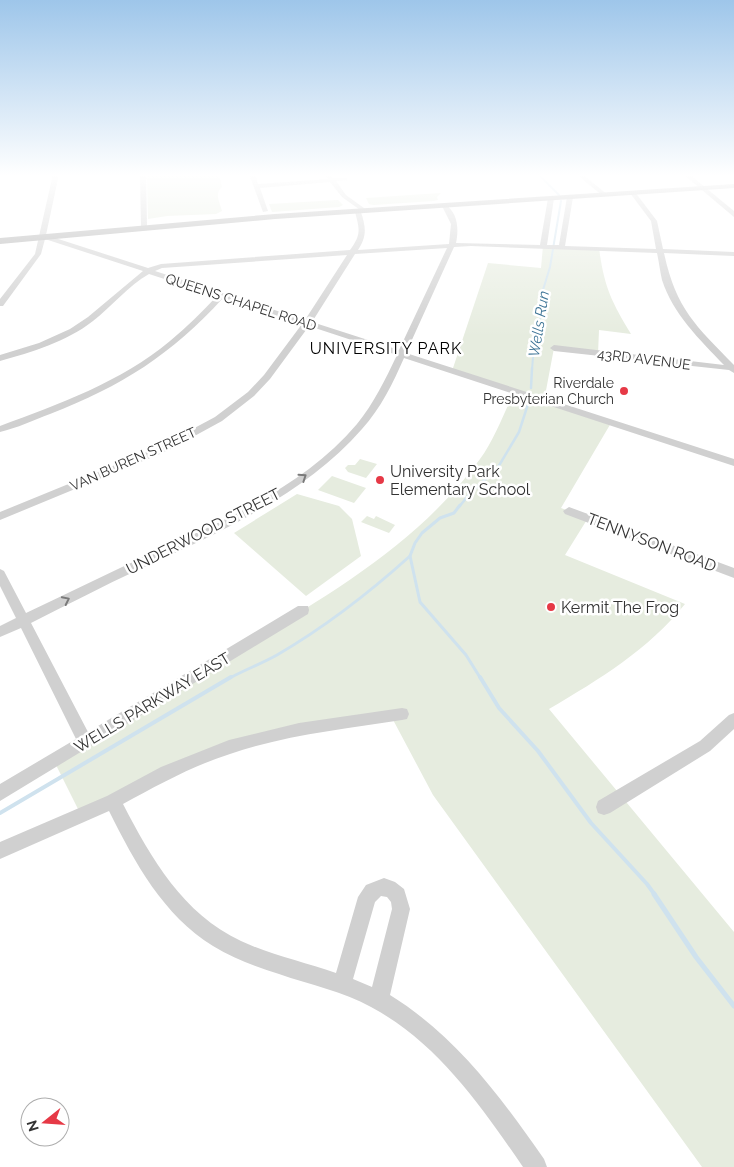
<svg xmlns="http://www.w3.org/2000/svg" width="734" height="1167" font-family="Raleway,sans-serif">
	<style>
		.green { fill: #e6ecdf }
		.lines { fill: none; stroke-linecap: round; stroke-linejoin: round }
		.stream-far4 { stroke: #cfe2ee; stroke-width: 2 }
		.stream-far3 { stroke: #cfe2ee; stroke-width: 2.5 }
		.stream-far2 { stroke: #cfe2ee; stroke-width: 3 }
		.stream-far1 { stroke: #cfe2ee; stroke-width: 4 }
		.stream { stroke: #cfe2ee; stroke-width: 5 }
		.minor { fill: #d0d0d0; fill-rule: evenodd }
		.major { fill: #ababab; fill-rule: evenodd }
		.oneway { stroke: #7a7a7a }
		.poi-dot { fill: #e63946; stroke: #fff; stroke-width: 2 }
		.labels { text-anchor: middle; stroke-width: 5; stroke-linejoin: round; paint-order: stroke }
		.far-street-label { font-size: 14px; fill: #333; stroke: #fff }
		.far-poi-label { font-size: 14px; fill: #333; stroke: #fff; text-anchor: end }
		.far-water-label { font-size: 15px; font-style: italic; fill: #3f7597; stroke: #fff }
		.far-quarter-label { font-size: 16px; letter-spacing: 1px; fill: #000; stroke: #fff }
		.poi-label { font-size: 16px; fill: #333; stroke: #fff; text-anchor: start }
		.street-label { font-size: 16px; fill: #333; stroke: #fff }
	</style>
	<rect width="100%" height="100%" fill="#fff"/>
	<!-- green -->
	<g class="green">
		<path d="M147,174H219L222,187C214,194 220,202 222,211L216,214L167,216L148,219Z"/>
		<polygon points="441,193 437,197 438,200 433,201 373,205 369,204 366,198"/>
		<polygon points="338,200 343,205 339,207 272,212 269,204"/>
		<path d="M543,246L599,248C604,286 611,301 631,334L599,330L598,354L554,348L544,401L611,423L561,508L588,518L565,555L685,604C648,650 600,679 549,709L734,932V1167H702L433,795L391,716L229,747L81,815L54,761C116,723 179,685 242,647C329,595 419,543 480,459C494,440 504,413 514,392L452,371L488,263L541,268Z"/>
		<polygon points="360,459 377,464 366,478 348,472 345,468 348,465 355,465"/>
		<polygon points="332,476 366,488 354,503 318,490"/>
		<polygon points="297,494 339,506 352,519 361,556 306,596 234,533"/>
		<polygon points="367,516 374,519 376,516 395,525 389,533 361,522"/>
	</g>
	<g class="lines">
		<!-- stream-far4 -->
		<g class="stream-far4">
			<polyline points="538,174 559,195"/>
			<polyline points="532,370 534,344 540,318 539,303 550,267 561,201"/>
		</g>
		<!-- stream-far3 -->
		<g class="stream-far3">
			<polyline points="531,388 532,368"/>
			<polyline points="459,507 471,492 497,469 519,432 528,404"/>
		</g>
		<!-- stream-far2 -->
		<g class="stream-far2">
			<polyline points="460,505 454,513 440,518 422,533 415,543 410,556 420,602 466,655 481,679"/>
			<path d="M228,679C244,670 261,664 277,655C325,627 369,593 410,556"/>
		</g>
		<!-- stream-far1 -->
		<g class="stream-far1">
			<polyline points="480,677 499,708 538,751 591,823 647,884 655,895"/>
			<polyline points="0,813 231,677"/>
		</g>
		<!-- stream -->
		<polyline class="stream" points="654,894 696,957 734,1006"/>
		<!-- minor -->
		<g class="minor">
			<path d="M53,174H59L46,235L148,268L161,264L350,250C361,235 360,230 355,212L358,210L361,212C366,228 367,236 358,250L449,244L451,224L442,206L445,204C458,213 459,229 456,243L540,245L548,198L551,196L554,198L547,245H559L567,197L570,195L573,197L565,246L656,249L651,221L630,193L635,192L657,221L663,249L734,252V256L664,253C676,309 696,326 734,365V373L729,370L554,351L550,348L554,345L724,365C699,339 673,314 662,280C660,271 659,262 657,253L471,246L454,247L406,353L734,459V466L404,358C393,383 381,408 362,429C303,496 220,532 140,569C103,586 67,605 31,623L88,732L298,606H308L309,610L308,614L0,801V784L76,739L21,628L0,637V626L16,618L0,586V569L4,571L26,613C64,595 101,577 139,559C216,524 301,490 357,424C374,403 385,380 397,355L309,326L270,379L254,396L222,421L167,451L0,520V512L159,447L215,417L248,392L264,375L302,324L223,298C171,355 122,386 50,414C34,420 17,428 0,432V426C59,404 121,382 170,341C187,327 202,312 217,296L149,274C128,286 112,306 93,321C66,342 32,352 0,361V355L39,343L70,329L88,317L143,271L45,239L41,254L3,306H0V299L35,254ZM447,248L399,350L312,322L355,254ZM347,255L305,320L155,271L162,268Z"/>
			<polygon points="140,174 146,174 147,226 144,228 141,226"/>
			<polygon points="249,174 255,174 258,184 328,179 326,174 330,174 333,178 347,178 347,180 336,181 346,195 368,211 363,212 342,197 330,182 260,188 268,211 263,212"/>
			<polygon points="576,174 582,174 608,195 603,196"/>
			<polygon points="683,174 689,174 734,211 734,217"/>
			<polygon points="569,507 734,568 734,578 565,514 563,511"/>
			<path d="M402,708L407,709L409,714L407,719L402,720C345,729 285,735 230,754C192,766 158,785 123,804C151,858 183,914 241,941C271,955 304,962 336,973L358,897L366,885L384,878L395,882L404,889L410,909L390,995C456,1036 500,1096 544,1159L547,1167H523C481,1106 438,1043 371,1007C343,991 310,985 279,974C257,967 234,959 213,946C163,915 135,863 109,811L0,859V842L107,796L161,767L229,740L299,723ZM381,896L387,897L391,902L392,909L372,987L353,979L375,902Z"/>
			<polygon points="734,713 734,729 710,751 610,813 604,815 598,813 596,807 598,801 700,741 729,715"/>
		</g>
		<!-- major -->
		<polygon class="major" points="734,184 734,188 275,219 0,244 0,238 275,214"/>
	</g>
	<!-- one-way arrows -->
	<defs><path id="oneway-chevron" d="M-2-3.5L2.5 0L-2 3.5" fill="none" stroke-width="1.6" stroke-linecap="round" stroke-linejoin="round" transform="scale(1.25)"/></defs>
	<g class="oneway">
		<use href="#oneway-chevron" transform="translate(303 477) rotate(-34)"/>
		<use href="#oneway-chevron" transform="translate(66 600) rotate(-26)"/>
	</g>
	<!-- sky -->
	<linearGradient id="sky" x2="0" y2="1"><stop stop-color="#9ec6ea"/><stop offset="0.52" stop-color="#fff"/><stop offset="1" stop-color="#fff" stop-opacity="0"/></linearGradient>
	<rect width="734" height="337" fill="url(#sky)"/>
	<!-- markers -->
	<g class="poi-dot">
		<circle cx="624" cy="391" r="5"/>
		<circle cx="380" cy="480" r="5"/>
		<circle cx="551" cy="607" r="5"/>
	</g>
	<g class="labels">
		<!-- far-street labels -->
		<g class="far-street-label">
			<text transform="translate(241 302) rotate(18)" y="5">QUEENS CHAPEL ROAD</text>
			<text transform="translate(644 359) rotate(7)" y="5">43RD AVENUE</text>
			<text transform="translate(133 459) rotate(-24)" y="5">VAN BUREN STREET</text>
		</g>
		<!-- far-poi labels -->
		<g class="far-poi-label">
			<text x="614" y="388">Riverdale<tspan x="614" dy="16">Presbyterian Church</tspan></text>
		</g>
		<!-- far-water labels -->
		<g class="far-water-label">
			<text transform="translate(539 324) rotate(-81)" y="5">Wells Run</text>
		</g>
		<!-- far-quarter labels -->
		<g class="far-quarter-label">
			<text x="386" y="354">UNIVERSITY PARK</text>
		</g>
		<!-- poi labels -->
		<g class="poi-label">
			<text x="390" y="477">University Park<tspan x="390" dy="18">Elementary School</tspan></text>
			<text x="561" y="613">Kermit The Frog</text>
		</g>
		<!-- street labels -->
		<g class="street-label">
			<text transform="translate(203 531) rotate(-27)" y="6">UNDERWOOD STREET</text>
			<text transform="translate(652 542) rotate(21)" y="6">TENNYSON ROAD</text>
			<text transform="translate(152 702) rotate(-31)" y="6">WELLS PARKWAY EAST</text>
		</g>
	</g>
	<!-- north arrow -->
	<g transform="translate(45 1122) rotate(253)"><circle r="24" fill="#ffffff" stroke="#adadad"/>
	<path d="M0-4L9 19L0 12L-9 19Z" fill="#e63946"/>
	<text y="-8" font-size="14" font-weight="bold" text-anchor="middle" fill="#333333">N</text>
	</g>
</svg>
